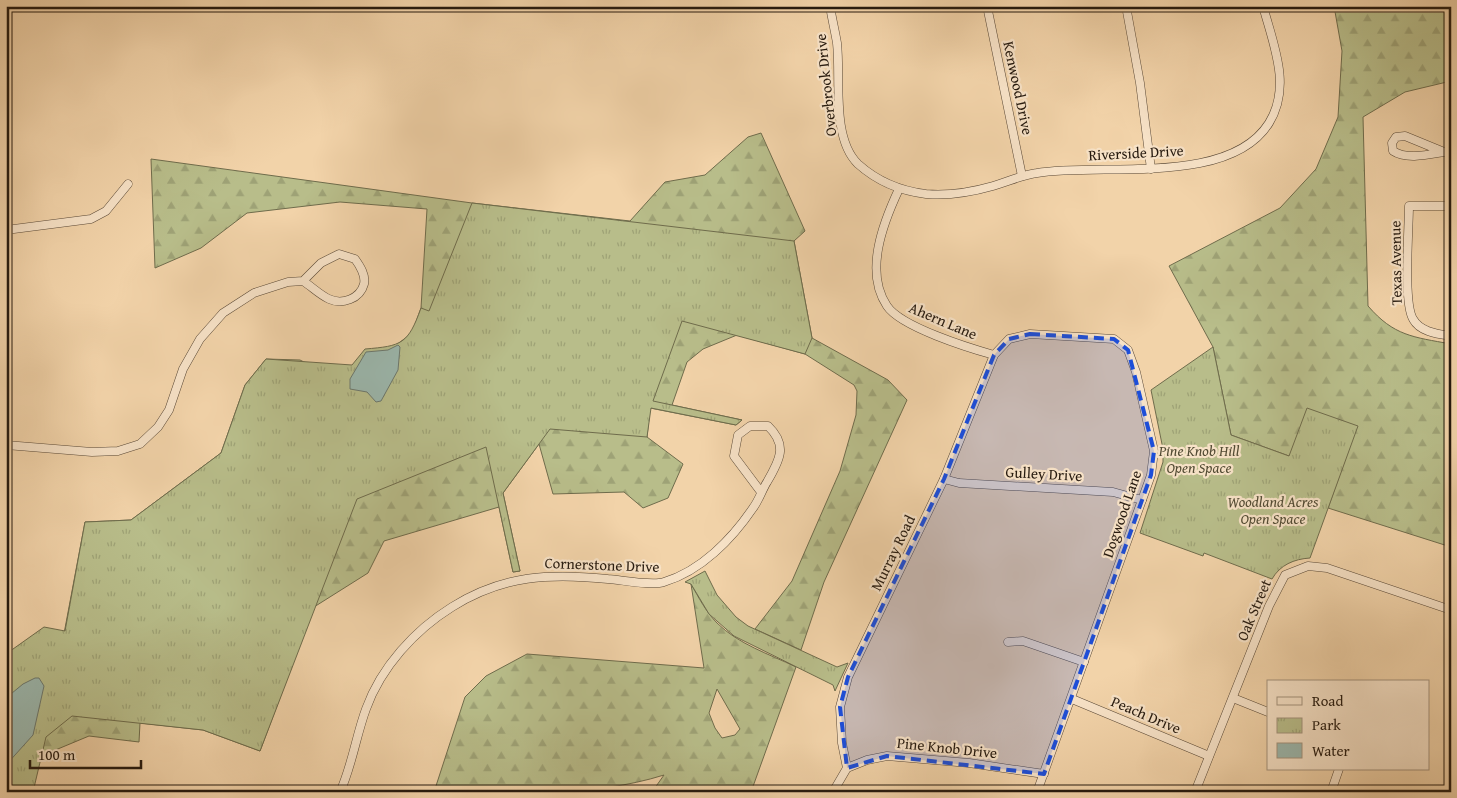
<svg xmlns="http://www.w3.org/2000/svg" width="1457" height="798" font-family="'Gentium Book Plus',serif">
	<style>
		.forest { fill: url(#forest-firs); stroke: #6f6c4c; fill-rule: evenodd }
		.park { fill: url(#park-tufts); stroke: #6f6c4c }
		.water { fill: #9bb7ad; stroke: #6c786e }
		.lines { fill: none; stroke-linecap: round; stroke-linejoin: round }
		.street-casing { stroke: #594836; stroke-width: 9 }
		.street { stroke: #f7e2c7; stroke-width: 8 }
		.marked { fill: #1d4ed8; fill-opacity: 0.2; stroke: #1d4ed8; stroke-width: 4; stroke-dasharray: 10 6; stroke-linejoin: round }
		.labels { text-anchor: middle; stroke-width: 4.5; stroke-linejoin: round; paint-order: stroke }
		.street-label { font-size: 15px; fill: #261a0f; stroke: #f7e2c7 }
		.park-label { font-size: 15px; font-style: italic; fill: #524b34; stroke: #f7e2c7 }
	</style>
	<defs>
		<pattern id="forest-firs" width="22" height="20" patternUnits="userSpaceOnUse" patternTransform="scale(1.25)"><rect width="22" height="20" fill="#b8bd8a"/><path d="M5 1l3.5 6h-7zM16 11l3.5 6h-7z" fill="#9ea276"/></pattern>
		<pattern id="park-tufts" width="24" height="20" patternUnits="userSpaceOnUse" patternTransform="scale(1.25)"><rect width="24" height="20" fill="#b8bd8a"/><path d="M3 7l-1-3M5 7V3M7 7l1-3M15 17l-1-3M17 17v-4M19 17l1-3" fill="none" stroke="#9ea276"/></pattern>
	</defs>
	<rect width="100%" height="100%" fill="#f2d3a9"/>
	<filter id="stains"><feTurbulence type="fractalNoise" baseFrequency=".004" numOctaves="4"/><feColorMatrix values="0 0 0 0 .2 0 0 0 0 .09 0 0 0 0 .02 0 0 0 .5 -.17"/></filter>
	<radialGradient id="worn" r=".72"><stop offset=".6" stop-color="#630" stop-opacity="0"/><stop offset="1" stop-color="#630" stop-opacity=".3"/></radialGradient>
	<!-- forest -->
	<g class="forest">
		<path d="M1334,6H1451V81L1405,92L1363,117L1368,306C1394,336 1413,337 1451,344V547L1328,508L1357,426L1289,456L1231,435L1213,347L1169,266L1280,208L1316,169L1338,117L1342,51Z"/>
		<polygon points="761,133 805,231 794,241 812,338 888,380 907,400 824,582 801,650 755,629 792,581 840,471 856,415 857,391 854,385 805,354 737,335 703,349 687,362 672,405 742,420 736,425 650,408 647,437 683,464 668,498 643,508 624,492 553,494 539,444 503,493 520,571 513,572 499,507 384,541 368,573 314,607 260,751 203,730 140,723 139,742 89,736 41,756 85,522 131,520 221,453 245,385 266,359 300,360 346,383 412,333 421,308 427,209 340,202 247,213 201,248 155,268 151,159 472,203 630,221 665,182 705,175 748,137"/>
		<path d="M691,584C699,598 706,612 717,623C738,644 769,654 796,667L751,792H652L664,775C591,798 510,792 434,792L465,697L486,676L527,654L704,668ZM717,689L740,729L735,735L722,738L715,728L709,713Z"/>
	</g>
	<!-- park -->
	<g class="park">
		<path d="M472,203L794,241L812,338L805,354L682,321L653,401L742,420L736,425L651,408L647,437L550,429L503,493L520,571L513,572L486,447L357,499L260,751L203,730L72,716L46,737L33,792H6V654L44,627L65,631L85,522L131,520L221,453L245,385L266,359L352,365L365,349C402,346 408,344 421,308L429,311Z"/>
		<path d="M1213,347L1231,435L1289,456L1307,408L1358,426L1310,558C1294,559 1280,565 1272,579L1204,553L1203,556L1140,533L1163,462V449L1151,390Z"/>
		<polygon points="705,571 717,595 736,617 748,626 837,667 848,663 835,691 833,685 734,636 709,614 691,584 685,582"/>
	</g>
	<!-- water -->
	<g class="water">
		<polygon points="398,345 400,347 398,370 381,401 376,402 367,392 350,389 350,379 366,352 388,350"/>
		<polygon points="35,678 39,678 44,686 33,735 6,765 6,698 23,684"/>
	</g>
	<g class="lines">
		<!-- street casing -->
		<g class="street-casing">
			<g id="street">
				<path d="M830,6C832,19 835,31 837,43C841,78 831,138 858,164C877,181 901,191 926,194C949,196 972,192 993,186C1008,182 1021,175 1037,173C1100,162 1229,187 1269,123C1292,86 1273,44 1263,6"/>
				<polyline points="987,6 1022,176"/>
				<polyline points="1126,6 1140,83 1151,169"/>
				<path d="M1444,152L1405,136L1396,137L1392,143L1393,151C1408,161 1434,153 1451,151"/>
				<path d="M899,189C883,223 864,272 887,306C901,327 969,348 994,355"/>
				<path d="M1451,206H1409C1409,229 1403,302 1413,319C1420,332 1438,334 1451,336"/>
				<polyline points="6,230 91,219 106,211 128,184"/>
				<path d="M6,445L92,452L118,451L140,444L158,427L169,410L183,369L200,339L223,313L254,293L288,282L303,281L321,263L339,254L355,259C360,266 366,275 364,284C360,299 342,305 329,299C320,295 311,286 303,281"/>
				<polyline points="944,479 959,483 1113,492 1142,500"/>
				<polyline points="1008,642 1023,641 1084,662"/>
				<polyline points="1233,698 1268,712"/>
				<polyline points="1072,699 1209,756"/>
				<polyline points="847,768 842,743 840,707 848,677 944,479 994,355 1009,339 1030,334 1114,339 1128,350 1136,372 1154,451 1151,475 1037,792"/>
				<path d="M340,792C352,766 356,736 366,709C381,667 415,630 452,607C503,575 550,573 608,579C622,580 652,586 664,582C701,571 732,539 753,508C759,500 762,490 767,482C780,460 788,445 768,426H750L738,435L734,456L761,492"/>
				<polyline points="833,792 847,768 867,760 887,756 969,763 1044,774"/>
				<polyline points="1195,792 1269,606 1285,575 1308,566 1327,568 1451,610"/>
				<polyline points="1331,792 1339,769"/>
			</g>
		</g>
		<!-- street -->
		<use href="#street" class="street"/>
	</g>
	<!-- marked area -->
	<path class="marked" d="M1030,334L1114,339L1128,350L1154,451L1151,475L1044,774L887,756L847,768L840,707L848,677L944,479L994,355L1009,339Z"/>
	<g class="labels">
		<!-- street labels -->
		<g class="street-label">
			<text transform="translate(826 85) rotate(-96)" y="5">Overbrook Drive</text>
			<text transform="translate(1018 88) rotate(78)" y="5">Kenwood Drive</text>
			<text transform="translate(1136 153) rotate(-3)" y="5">Riverside Drive</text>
			<text transform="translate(1396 263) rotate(-91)" y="5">Texas Avenue</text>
			<text transform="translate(943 321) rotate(23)" y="5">Ahern Lane</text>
			<text transform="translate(1044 474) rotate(3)" y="5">Gulley Drive</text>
			<text transform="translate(1122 514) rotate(-71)" y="5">Dogwood Lane</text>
			<text transform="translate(893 553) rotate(-64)" y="5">Murray Road</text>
			<text transform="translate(602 565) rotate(2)" y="5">Cornerstone Drive</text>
			<text transform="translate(1254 610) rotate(-67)" y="5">Oak Street</text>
			<text transform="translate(1146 715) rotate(23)" y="5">Peach Drive</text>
			<text transform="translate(947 748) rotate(6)" y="5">Pine Knob Drive</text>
		</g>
		<!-- park labels -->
		<g class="park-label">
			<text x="1199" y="456">Pine Knob Hill<tspan x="1199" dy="17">Open Space</tspan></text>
			<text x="1273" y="507">Woodland Acres<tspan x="1273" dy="17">Open Space</tspan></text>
		</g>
	</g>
	<!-- margin -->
	<rect width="1457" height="798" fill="none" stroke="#f2d3a9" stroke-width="25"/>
	<rect x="8" y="8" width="1442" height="783" fill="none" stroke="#261a0f" stroke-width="2.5"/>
	<rect x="12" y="12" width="1432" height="773" fill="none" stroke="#261a0f"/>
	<!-- legend -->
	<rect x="1267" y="680" width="162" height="90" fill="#f7e2c7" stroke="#a3927d"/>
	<rect x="1277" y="697" width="25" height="8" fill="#f7e2c7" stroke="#a3927d"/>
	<text x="1312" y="706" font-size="15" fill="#261a0f">Road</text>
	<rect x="1277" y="718" width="25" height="15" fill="url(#park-tufts)" stroke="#a3927d"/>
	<text x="1312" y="730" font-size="15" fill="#261a0f">Park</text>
	<rect x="1277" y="743" width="25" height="15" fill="#9bb7ad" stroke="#a3927d"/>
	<text x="1312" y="756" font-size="15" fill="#261a0f">Water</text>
	<!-- scale -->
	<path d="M30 760v8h111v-8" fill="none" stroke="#261a0f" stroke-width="2.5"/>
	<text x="38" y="760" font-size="15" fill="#261a0f" stroke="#f7e2c7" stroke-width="4" paint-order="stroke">100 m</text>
	<rect width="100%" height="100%" filter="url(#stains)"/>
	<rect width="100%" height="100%" fill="url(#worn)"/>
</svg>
